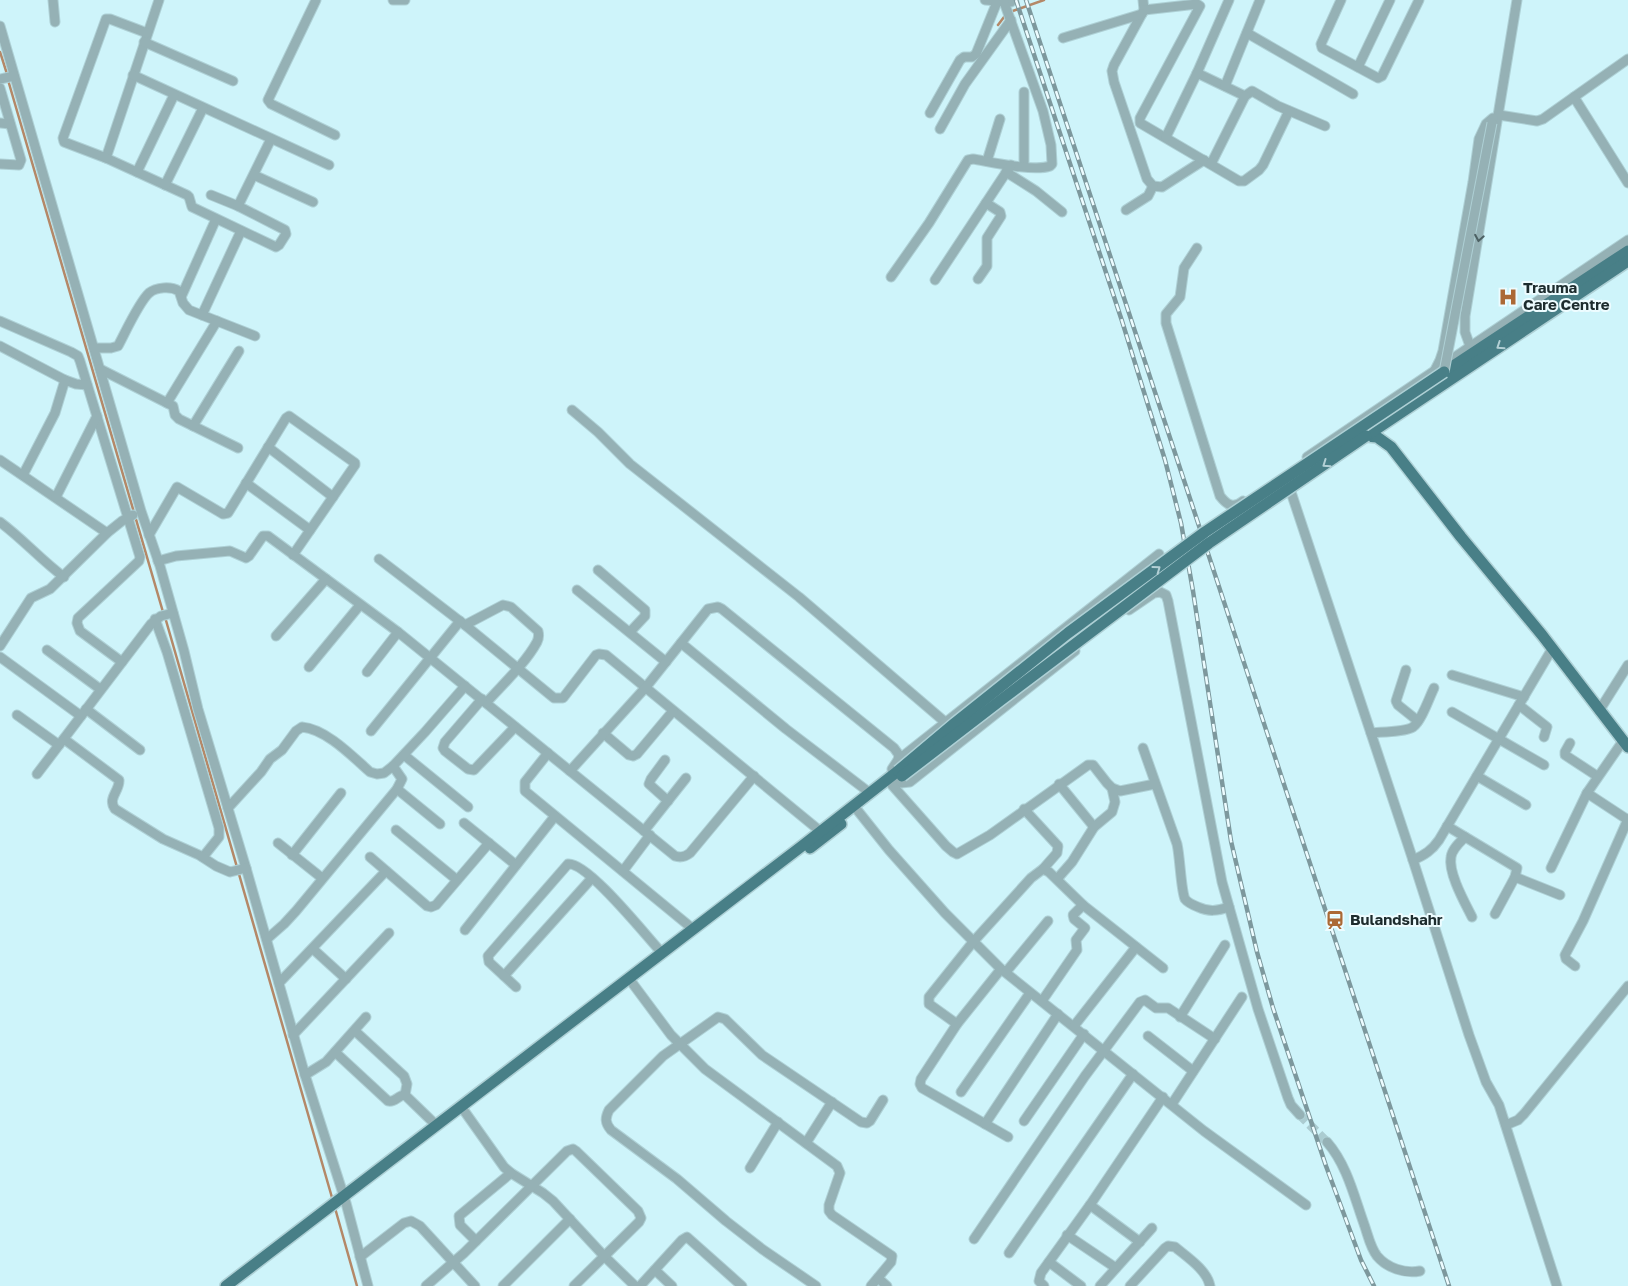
<svg xmlns="http://www.w3.org/2000/svg" width="1628" height="1286" font-family="'Golos Text',sans-serif">
	<style>
		.lines { fill: none; stroke-linecap: round; stroke-linejoin: round }
		.stream { stroke: #b48868; stroke-width: 2.5 }
		.minor-tunnel { stroke: #abccd1; stroke-width: 9; stroke-dasharray: 9 4.5; stroke-linecap: butt }
		.minor-casing { stroke: #aed0d5; stroke-width: 11 }
		.major-casing { stroke: #aed0d5; stroke-width: 14 }
		.minor { stroke: #95b1b5; stroke-width: 9 }
		.major { stroke: #487f87; stroke-width: 11 }
		.rail-casing { stroke: #7d989d; stroke-width: 4.5 }
		.rail { stroke: #edfcff; stroke-width: 2.5; stroke-dasharray: 8; stroke-linecap: butt }
		.minor-bridge-casing { stroke: #aed0d5; stroke-width: 11; stroke-linecap: butt }
		.major-bridge-casing { stroke: #aed0d5; stroke-width: 14; stroke-linecap: butt }
		.minor-bridge { stroke: #95b1b5; stroke-width: 9 }
		.major-bridge { stroke: #487f87; stroke-width: 11 }
		.oneway { stroke: #4d6164 }
		.oneway2 { stroke: #b3d0d5 }
		.labels { text-anchor: middle; stroke-width: 4; stroke-linejoin: round; paint-order: stroke }
		.poi-label { font-size: 15px; font-weight: bold; fill: #1d2c2e; stroke: #edfcff; text-anchor: start }
	</style>
	<rect width="100%" height="100%" fill="#cef4fa"/>
	<g class="lines">
		<!-- stream -->
		<g class="stream">
			<polyline points="1010,12 1044,0"/>
			<polyline points="998,25 1004,17"/>
			<polyline points="0,52 7,74"/>
			<polyline points="8,80 163,612"/>
			<polyline points="165,617 333,1201"/>
			<polyline points="335,1208 357,1286"/>
		</g>
		<!-- minor-tunnel -->
		<g class="minor-tunnel">
			<polyline points="1011,2 1019,0"/>
			<polyline points="1300,1115 1327,1142"/>
		</g>
		<!-- minor casing -->
		<g class="minor-casing">
			<g id="minor">
				<polyline points="53,0 55,22"/>
				<polyline points="159,0 106,158 187,195 189,197 192,207 276,247 279,245 286,234 285,230 238,206 271,139"/>
				<polyline points="316,0 268,100 271,104 335,135"/>
				<polyline points="393,0 405,0"/>
				<polyline points="985,0 1011,2"/>
				<polyline points="1143,0 1144,10 1114,65 1112,71 1114,82 1147,179 1153,186 1162,187 1204,160"/>
				<polyline points="1341,0 1321,44 1322,48 1378,78 1382,76 1419,0"/>
				<polyline points="1144,10 1197,4 1200,6 1140,118 1140,123 1239,181 1244,181 1259,170 1263,165 1289,111"/>
				<polyline points="0,26 141,511 160,566 184,651 198,709 246,868 305,1075 346,1203 368,1286"/>
				<polyline points="1247,33 1353,94"/>
				<polyline points="1063,38 1142,14"/>
				<polyline points="144,42 233,81"/>
				<polyline points="1358,67 1390,0"/>
				<polyline points="1197,73 1245,96 1252,91 1278,106 1325,126"/>
				<polyline points="133,75 329,165"/>
				<polyline points="0,79 14,76"/>
				<polyline points="1225,86 1260,0"/>
				<polyline points="0,88 21,160 19,165 0,164"/>
				<polyline points="1024,92 1024,166"/>
				<polyline points="1574,97 1628,59"/>
				<polyline points="930,113 960,60 964,57 972,57 976,54 997,2"/>
				<polyline points="1499,115 1537,121 1543,119 1574,97 1628,183"/>
				<polyline points="0,123 10,124"/>
				<polyline points="940,129 965,84 1011,20"/>
				<polyline points="1166,137 1197,73 1229,0"/>
				<polyline points="106,158 64,142 63,138 106,19 110,19 147,33"/>
				<polyline points="987,161 1000,119"/>
				<polyline points="1211,164 1245,96"/>
				<polyline points="137,172 174,95"/>
				<polyline points="1006,172 1036,191 1062,212"/>
				<polyline points="254,175 313,202"/>
				<polyline points="165,185 203,108"/>
				<polyline points="211,195 238,206"/>
				<polyline points="1126,210 1148,196 1153,186"/>
				<path d="M1197,248L1184,268L1180,297L1166,314V323L1220,496C1227,505 1233,509 1243,501"/>
				<path d="M891,277L929,223L968,160L973,159C991,162 1034,172 1050,166L1052,164L1051,145L1043,111L1004,2"/>
				<polyline points="978,279 987,266 987,238 1001,216 1000,212 986,203"/>
				<polyline points="935,280 1011,165"/>
				<polyline points="182,295 216,219"/>
				<polyline points="202,315 241,231"/>
				<polyline points="0,321 71,352 78,356 80,361 140,557 139,561 78,618 77,623 80,631 122,662"/>
				<polyline points="0,346 65,380 76,384 87,385"/>
				<polyline points="1470,346 1465,332 1465,316 1517,0"/>
				<path d="M94,348H111L118,346C125,333 139,302 149,293C156,287 171,286 179,291L183,303L189,310L255,336"/>
				<polyline points="100,369 173,406 175,415 179,419 238,448"/>
				<polyline points="1435,370 1440,360 1443,351 1473,182 1479,139 1486,124 1493,118"/>
				<polyline points="167,403 217,321"/>
				<polyline points="572,410 598,432 630,464 799,597 945,722"/>
				<polyline points="193,426 239,351"/>
				<polyline points="268,447 333,497"/>
				<polyline points="1307,457 1628,240"/>
				<polyline points="0,460 107,533"/>
				<polyline points="23,475 55,413 65,380"/>
				<polyline points="246,483 310,530"/>
				<polyline points="1290,489 1413,860 1469,1035 1486,1082 1499,1105 1557,1286"/>
				<polyline points="56,497 97,416"/>
				<path d="M0,522C23,539 41,560 64,577"/>
				<polyline points="149,535 177,487 223,514 228,513 286,418 289,416 355,463 355,465 293,555"/>
				<polyline points="379,559 465,625 554,698 563,698 596,655 599,654 606,655 820,831"/>
				<polyline points="158,561 176,556 230,551 246,558 249,556 263,536 268,536 398,632 570,771"/>
				<polyline points="598,570 645,610 645,616 630,632"/>
				<polyline points="577,590 666,662"/>
				<polyline points="1129,610 1154,593 1160,592 1166,595 1168,601 1222,882 1258,1009 1288,1098 1291,1105 1300,1115"/>
				<polyline points="155,619 167,652 219,828 219,837 203,857"/>
				<path d="M465,625L503,605L511,607L538,631C539,635 539,638 537,642C525,664 502,685 486,703"/>
				<polyline points="276,636 326,579"/>
				<polyline points="681,643 786,729 870,793"/>
				<polyline points="0,646 31,598 50,589 107,533 122,521 133,515"/>
				<polyline points="47,650 100,689"/>
				<polyline points="0,657 81,716"/>
				<polyline points="309,667 360,605"/>
				<polyline points="1406,670 1396,701 1398,705 1418,721"/>
				<polyline points="367,672 398,632"/>
				<polyline points="1452,675 1524,697"/>
				<polyline points="482,699 445,742 443,748 445,751 468,769 474,770 515,727"/>
				<polyline points="1519,705 1547,727 1544,737"/>
				<polyline points="86,709 140,750"/>
				<polyline points="1599,711 1628,665"/>
				<polyline points="1452,712 1544,765"/>
				<polyline points="17,715 59,745"/>
				<polyline points="371,731 460,621"/>
				<polyline points="603,733 629,755 633,756 637,754 673,711"/>
				<path d="M1371,733C1380,732 1406,732 1413,727C1422,720 1429,698 1434,688"/>
				<path d="M64,739L119,780C120,791 107,798 115,809L163,839L199,855L216,866L230,872L246,868"/>
				<polyline points="1570,743 1565,752 1565,755 1597,776"/>
				<path d="M1143,748L1177,844C1180,856 1181,891 1185,899C1188,903 1193,905 1198,907C1209,912 1217,911 1229,907"/>
				<polyline points="548,753 525,782 525,791 693,929"/>
				<polyline points="404,755 468,807"/>
				<polyline points="665,760 651,779 649,784 668,801"/>
				<polyline points="898,760 1159,554"/>
				<polyline points="37,774 151,624 161,616 173,613"/>
				<path d="M754,776L690,853C685,857 681,858 675,856L570,771L646,687L708,609L718,607L722,609L894,748L899,755L898,760L892,769L893,775L901,783L910,782L1075,651"/>
				<polyline points="1477,776 1526,805"/>
				<polyline points="1059,784 1094,827"/>
				<polyline points="892,785 946,846 953,852 957,854 990,835 1088,765 1093,765 1107,783 1112,788 1120,791 1155,784"/>
				<polyline points="397,789 440,824"/>
				<polyline points="1587,793 1628,820"/>
				<path d="M228,808L261,772L270,759L282,750L296,731L302,727C326,729 352,756 370,772L377,774L384,773L393,766L425,732L465,686"/>
				<polyline points="1024,809 1058,846 1057,853 1043,869"/>
				<polyline points="858,811 889,850 945,913 1001,969 1204,1131 1306,1205"/>
				<polyline points="464,823 516,865"/>
				<polyline points="1447,826 1517,868 1515,877 1495,914"/>
				<polyline points="396,830 457,880"/>
				<polyline points="644,831 686,778"/>
				<path d="M1465,837C1460,842 1452,849 1451,857C1448,873 1465,903 1472,917"/>
				<polyline points="278,843 322,878"/>
				<polyline points="292,855 341,793"/>
				<polyline points="370,857 427,906 431,907 436,905 489,843"/>
				<path d="M1413,860C1425,855 1432,850 1439,840L1552,649"/>
				<polyline points="1551,868 1587,793 1623,741"/>
				<polyline points="623,871 650,835"/>
				<polyline points="1515,877 1560,895"/>
				<polyline points="1057,879 1072,862 1094,827 1112,812 1115,802 1112,788"/>
				<polyline points="465,930 555,816"/>
				<polyline points="267,939 284,924 296,911 397,789 402,779 393,766"/>
				<polyline points="313,949 346,979"/>
				<polyline points="1575,966 1566,959 1565,955 1583,921 1628,819"/>
				<polyline points="1001,969 957,1024 921,1079 920,1084 922,1088 1008,1137"/>
				<polyline points="1006,972 1048,921"/>
				<polyline points="504,976 592,878"/>
				<polyline points="279,983 386,871"/>
				<polyline points="633,984 671,1035 705,1069 837,1166 840,1173 829,1205 829,1211 832,1215 892,1256 891,1262 871,1286"/>
				<path d="M516,987L489,962L488,956L568,864C587,861 647,937 662,953"/>
				<polyline points="1042,1001 1077,950 1076,940 1085,928 1074,919 1073,915 1083,905"/>
				<polyline points="1180,1017 1225,945"/>
				<polyline points="957,1024 929,1004 929,997 973,942 1031,878 1043,869 1049,872 1083,905 1163,968"/>
				<polyline points="1074,1026 1136,947"/>
				<polyline points="355,1031 404,1076 407,1084 405,1095"/>
				<polyline points="293,1035 389,933"/>
				<polyline points="1148,1036 1193,1071"/>
				<path d="M335,1052L388,1101C395,1103 398,1095 405,1095L436,1125"/>
				<polyline points="305,1075 326,1062 366,1017"/>
				<polyline points="961,1092 1030,993"/>
				<polyline points="1172,1104 1242,997"/>
				<polyline points="465,1112 504,1167 511,1173 543,1193 553,1201 604,1256 635,1286"/>
				<polyline points="1024,1121 1084,1034"/>
				<polyline points="985,1124 1058,1014"/>
				<polyline points="1506,1125 1518,1120 1524,1114 1628,986"/>
				<path d="M1327,1142C1347,1165 1354,1196 1364,1224C1368,1235 1370,1247 1377,1256C1387,1268 1405,1274 1420,1271"/>
				<polyline points="806,1143 832,1102"/>
				<polyline points="750,1168 778,1122"/>
				<polyline points="1090,1205 1140,1242"/>
				<polyline points="1067,1235 1116,1268"/>
				<polyline points="974,1239 1085,1076 1140,1002 1145,1000 1156,1008 1168,1008 1215,1039"/>
				<polyline points="476,1241 460,1225 459,1216 511,1173"/>
				<polyline points="1009,1253 1133,1074"/>
				<polyline points="360,1257 404,1223 411,1221 420,1226 475,1286"/>
				<polyline points="1049,1262 1081,1286"/>
				<polyline points="655,1270 672,1286"/>
				<polyline points="878,1278 887,1286"/>
				<polyline points="426,1286 464,1253 567,1151 573,1149 576,1151 638,1211 641,1218 639,1222 574,1286"/>
				<polyline points="503,1286 570,1219"/>
				<polyline points="640,1286 682,1240 687,1237 742,1286"/>
				<path d="M816,1286L762,1249L726,1221L677,1179L611,1130C605,1123 605,1118 609,1110L663,1056L718,1017L725,1019L762,1055L861,1122L867,1123L870,1121L883,1100"/>
				<polyline points="1044,1286 1039,1281 1041,1273 1090,1205 1163,1097"/>
				<polyline points="1100,1286 1152,1228"/>
				<path d="M1130,1286L1165,1248L1168,1246L1175,1247C1187,1257 1207,1270 1210,1286"/>
			</g>
		</g>
		<!-- major casing -->
		<g class="major-casing">
			<g id="major">
				<polyline points="1444,372 1628,251"/>
				<polyline points="1366,436 1377,437 1391,447 1461,537 1542,635 1628,747"/>
				<polyline points="1366,436 1628,261"/>
				<polyline points="810,848 841,824"/>
				<polyline points="226,1286 802,846 898,771"/>
			</g>
		</g>
		<!-- minor -->
		<use href="#minor" class="minor"/>
		<!-- major -->
		<use href="#major" class="major"/>
		<!-- rail casing -->
		<g class="rail-casing">
			<g id="rail">
				<polyline points="1016,0 1122,321 1165,460 1181,523 1193,591 1231,841 1257,952 1273,1008 1326,1166 1361,1260 1374,1286"/>
				<polyline points="1026,0 1449,1286"/>
			</g>
		</g>
		<!-- rail -->
		<use href="#rail" class="rail"/>
		<!-- minor-bridge casing -->
		<g class="minor-bridge-casing">
			<polyline id="minor-bridge" points="1444,372 1492,123"/>
		</g>
		<!-- major-bridge casing -->
		<g class="major-bridge-casing">
			<g id="major-bridge">
				<polyline points="898,771 955,723 1068,633 1205,532 1444,372"/>
				<polyline points="902,776 1001,700 1209,543 1366,436"/>
			</g>
		</g>
		<!-- minor-bridge -->
		<use href="#minor-bridge" class="minor-bridge"/>
		<!-- major-bridge -->
		<use href="#major-bridge" class="major-bridge"/>
	</g>
	<!-- one-way arrows -->
	<defs><path id="oneway-chevron" d="M-2-3.5L2.5 0L-2 3.5" fill="none" stroke-width="1.6" stroke-linecap="round" stroke-linejoin="round" transform="scale(1.25)"/></defs>
	<use class="oneway" href="#oneway-chevron" transform="translate(1479 238) rotate(100)"/>
	<g class="oneway2">
		<use href="#oneway-chevron" transform="translate(1500 346) rotate(146)"/>
		<use href="#oneway-chevron" transform="translate(1326 464) rotate(145)"/>
		<use href="#oneway-chevron" transform="translate(1157 569) rotate(-36)"/>
	</g>
	<!-- icons -->
	<defs>
		<g id="hospital-bare" transform="scale(1.5)"><path d="M-5-5h3v3.5h4V-5h3V5h-3V1.5h-4V5h-3Z" fill="#ab6935" stroke="#edfcff" stroke-width="2.5" paint-order="stroke"/></g>
		<g id="station-bare" transform="scale(1.5)"><path d="M-3-6H3Q5-6 5-4V2Q5 4 3 4L4.5 6H3L1.5 4h-3L-3 6H-4.5L-3 4Q-5 4-5 2V-4Q-5-6-3-6ZM-3.5-4v3h7v-3ZM-3.5 1v1.5H-2V1ZM2 1v1.5H3.5V1Z" fill="#ab6935" stroke="#edfcff" stroke-width="2.5" paint-order="stroke"/></g>
	</defs>
	<g fill-rule="evenodd">
		<use href="#hospital-bare" x="1508" y="297"/>
		<use href="#station-bare" x="1335" y="920"/>
	</g>
	<g class="labels">
		<!-- poi labels -->
		<g class="poi-label">
			<text x="1523" y="293">Trauma<tspan x="1523" dy="17">Care Centre</tspan></text>
			<text x="1350" y="925">Bulandshahr</text>
		</g>
	</g>
</svg>
